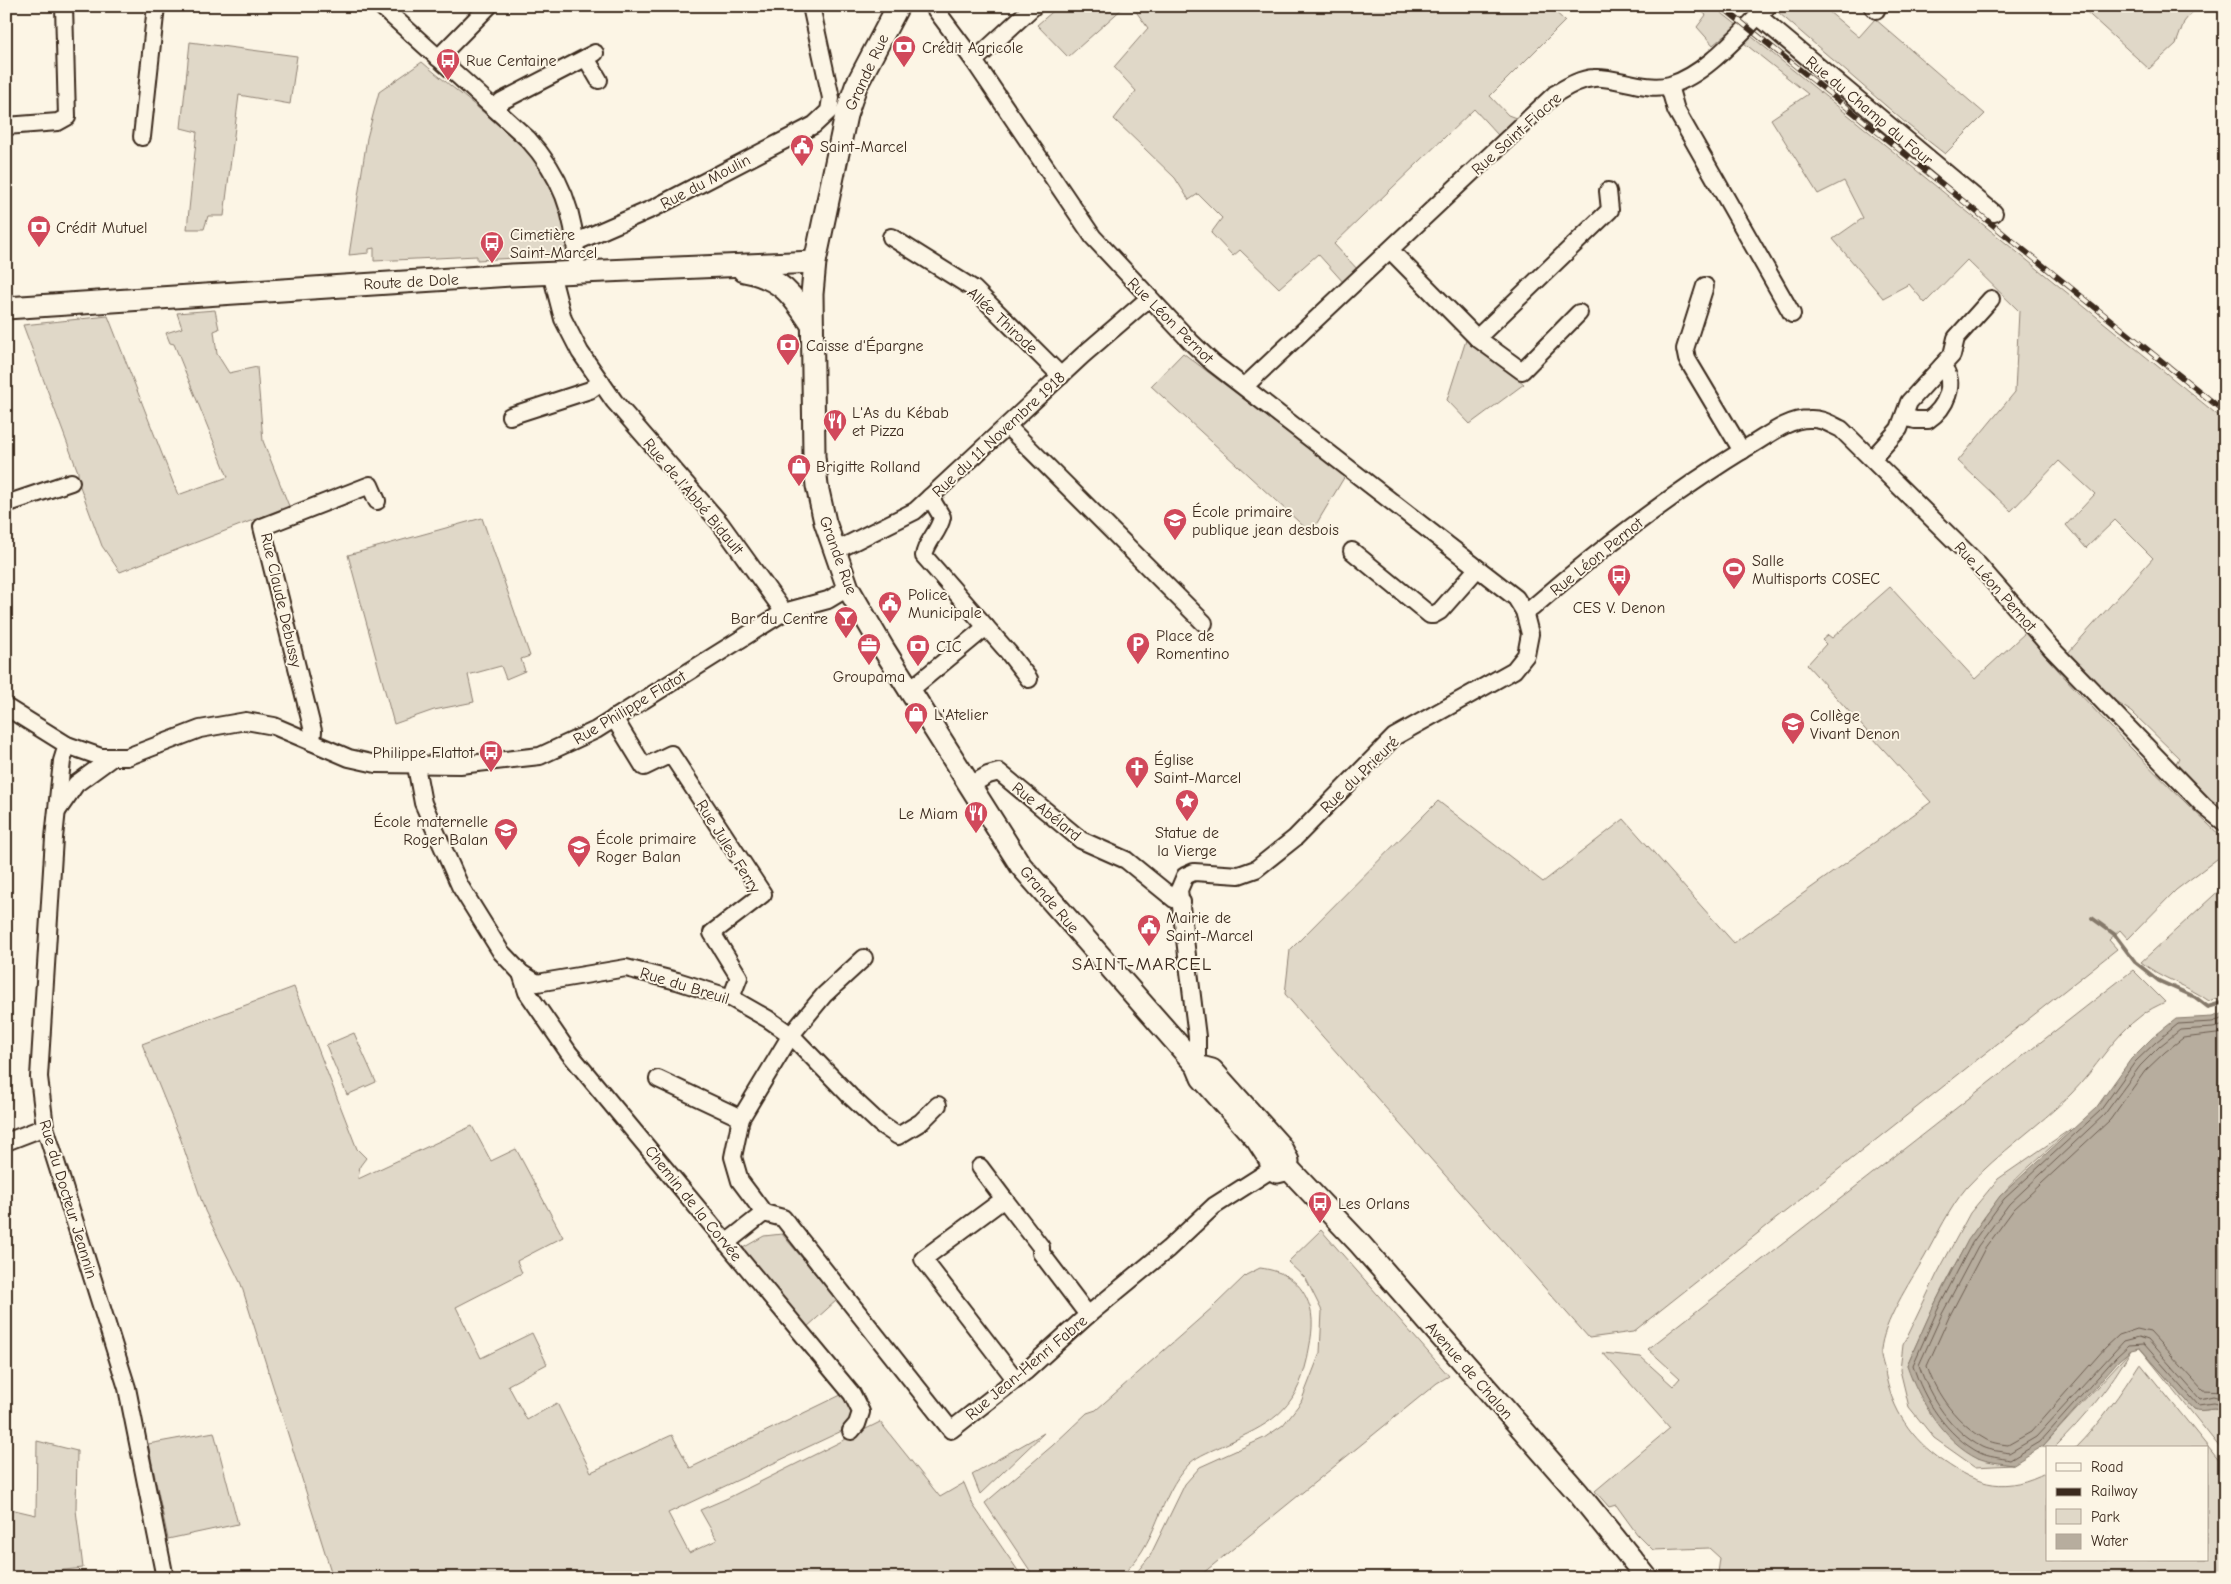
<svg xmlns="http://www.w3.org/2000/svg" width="2231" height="1584" font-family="'Comic Neue',sans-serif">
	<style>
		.green { fill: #e0d8c8; stroke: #8e8173 }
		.water { fill: #b7ad9e; stroke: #85796b }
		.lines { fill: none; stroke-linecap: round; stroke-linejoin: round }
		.shore { stroke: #6d5e51; stroke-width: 1 }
		.stream { stroke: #85796b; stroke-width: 4 }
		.minor-casing { stroke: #3b2a1e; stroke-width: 20 }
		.major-casing { stroke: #3b2a1e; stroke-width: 25 }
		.minor { stroke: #fcf5e5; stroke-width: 16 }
		.major { stroke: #fcf5e5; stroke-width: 21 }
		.rail-casing { stroke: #3b2a1e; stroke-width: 5.5 }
		.rail { stroke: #fcf5e5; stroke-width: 4; stroke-dasharray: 11; stroke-linecap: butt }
		.labels { text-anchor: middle; stroke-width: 4; stroke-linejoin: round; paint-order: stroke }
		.poi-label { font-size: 16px; fill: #3b2a1e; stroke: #fcf5e5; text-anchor: start }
		.street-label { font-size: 16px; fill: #3b2a1e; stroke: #fcf5e5 }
		.quarter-label { font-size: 19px; letter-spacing: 1px; fill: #3b2a1e; stroke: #fcf5e5 }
	</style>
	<rect width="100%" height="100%" fill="#fcf5e5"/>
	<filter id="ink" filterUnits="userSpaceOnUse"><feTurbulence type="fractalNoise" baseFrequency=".02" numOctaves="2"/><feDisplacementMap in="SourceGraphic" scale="10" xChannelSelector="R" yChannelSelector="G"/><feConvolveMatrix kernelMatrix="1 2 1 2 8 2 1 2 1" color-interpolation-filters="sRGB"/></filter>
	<g filter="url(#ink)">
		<!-- green -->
		<g class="green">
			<polygon points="1059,6 1125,6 1068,57 1037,25"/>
			<polygon points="1132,6 1549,6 1565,21 1490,96 1508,115 1516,118 1498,135 1474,109 1334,244 1359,271 1344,283 1318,254 1279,288 1240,250 1233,256 1211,233 1222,218 1198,194 1189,200 1175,178 1114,119 1136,91 1114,67 1148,28"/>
			<polygon points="1695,6 1713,6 1737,25 1713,45 1697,27 1706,15"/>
			<polygon points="1785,6 1822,6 1859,37 1875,19 1985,114 1945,154 1908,125 1779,13"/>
			<polygon points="2080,6 2197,6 2184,22 2176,44 2149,69"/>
			<polygon points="1751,36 2225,421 2225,816 2174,767 2179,758 2132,712 2115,701 2067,654 2153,558 2115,520 2086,548 2066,525 2095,494 2059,461 2011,511 1958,461 2015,392 2019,311 1967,260 1925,303 1909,284 1883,298 1833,239 1863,218 1844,181 1818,194 1771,119 1808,94 1744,43"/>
			<polygon points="190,42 297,56 290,104 239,95 224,216 208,216 204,229 187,229 197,132 181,128"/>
			<path d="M422,62C454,90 537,150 553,186C560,203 567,226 568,245L555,256L477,260V256L374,261V248L369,249V253L349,255L367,138L379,92Z"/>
			<polygon points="215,310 219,329 214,331 217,354 229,373 257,367 263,441 289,506 120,572 102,546 78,481 78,472 23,325 108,316 178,495 228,477 174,344 170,343 166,333 182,328 177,313"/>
			<polygon points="1467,337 1524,384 1470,424 1447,400"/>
			<polygon points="1183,353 1345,476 1311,533 1151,386"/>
			<polygon points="482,518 530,656 521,659 525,671 506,679 501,666 468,675 474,702 434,710 394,724 348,555"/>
			<path d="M1890,587L1975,679L2025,633C2088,705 2155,775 2225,840V853L2176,890L2128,939L2120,930L2109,940L2117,949L1633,1332L1589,1338L1285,994L1290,950L1438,801L1543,882L1624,819L1734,943L1931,802L1807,665L1826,644L1822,640L1828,635L1832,638Z"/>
			<path d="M2225,885V995L2209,1001C2187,985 2162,979 2141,962Z"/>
			<path d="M2133,970L2165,1002C2157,1006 2148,1010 2142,1015C2113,1036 2096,1069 2071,1094C2038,1127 1999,1152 1967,1187C1950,1207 1937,1235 1924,1258C1910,1282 1883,1323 1881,1350C1880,1357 1884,1365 1885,1372C1892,1410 1911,1439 1943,1461C1980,1487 2006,1493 2047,1472V1560H2207V1448H2075C2101,1422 2121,1393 2140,1363L2225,1468V1578H1723L1718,1573L1720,1558L1709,1548L1653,1550L1637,1534L1616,1505L1609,1507L1595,1491L1670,1428L1603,1353L1641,1357L1673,1386L1680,1378L1648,1349Z"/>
			<polygon points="294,987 357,1149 366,1158 360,1166 358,1179 472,1126 491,1161 516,1149 563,1237 517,1261 522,1273 456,1307 481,1358 532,1333 547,1364 508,1385 527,1420 557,1403 591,1472 672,1435 690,1468 845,1393 855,1410 846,1429 668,1513 689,1553 717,1540 700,1510 728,1498 880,1422 940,1497 964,1483 973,1505 1023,1578 333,1578 241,1284 205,1211 181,1140 142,1044"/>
			<polygon points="354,1033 376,1082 347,1095 326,1045"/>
			<path d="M2072,1128C2048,1151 2020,1172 2000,1197C1959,1246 1933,1307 1907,1365L1978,1458L2012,1465L1975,1467L1934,1438L1909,1407L1900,1370L1903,1345L1937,1274L1970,1213L1998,1179Z"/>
			<polygon points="1321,1230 1449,1376 1437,1383 1197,1578 1132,1578 1150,1556 1185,1484 1200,1467 1264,1438 1283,1425 1301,1402 1320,1353 1322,1311 1306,1279 1288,1262"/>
			<polygon points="782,1234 837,1300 806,1328 741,1249 764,1236"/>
			<path d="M1260,1268C1285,1271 1302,1282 1310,1307C1315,1325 1310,1343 1307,1360C1295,1413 1269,1424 1224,1445C1213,1450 1199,1455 1190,1463C1156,1497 1160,1545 1118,1578H1035L985,1503L1052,1446L1087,1413L1096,1410L1213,1307L1246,1275Z"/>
			<path d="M2140,1348L2194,1409C2205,1414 2214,1404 2225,1413V1454Z"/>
			<path d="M2131,1350C2110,1387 2085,1417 2055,1447L2043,1446Z"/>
			<polygon points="214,1432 238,1524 168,1539 148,1444"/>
			<polygon points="1044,1433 980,1494 972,1474"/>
			<polygon points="37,1441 77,1451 76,1510 83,1568 37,1573 37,1578 6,1578 6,1508 36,1515"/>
		</g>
		<!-- water -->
		<path class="water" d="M2225,1013V1413C2214,1404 2205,1414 2194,1409L2140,1348L2131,1350L2119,1360L2043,1446L2012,1465C2001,1463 1987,1462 1978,1458C1943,1441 1919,1400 1907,1365L1932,1309L1968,1240L2000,1196L2096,1108L2131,1059L2152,1038L2176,1019L2212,1017Z"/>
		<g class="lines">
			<!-- shore -->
			<g class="shore">
				<path d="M2225,1018L2212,1022L2178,1024L2156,1042L2135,1062L2100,1111L2004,1199L1972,1243L1937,1311L1913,1365C1923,1399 1947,1436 1980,1453C1988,1457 2001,1458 2010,1460L2040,1442L2116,1357L2129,1345L2144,1344L2198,1405L2213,1403L2225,1406"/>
				<path d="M2225,1025L2213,1028L2180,1030L2160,1046L2140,1066L2104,1115L2009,1204L1978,1246L1942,1314L1919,1365C1929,1397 1952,1432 1982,1447C1990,1451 2001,1451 2009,1453L2036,1437L2124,1341L2139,1337L2148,1340L2200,1399L2213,1396L2225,1399"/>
				<path d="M2225,1033L2183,1038L2165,1052L2145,1071L2110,1120L2014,1209L1984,1250L1949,1317L1927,1366C1936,1395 1958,1424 1985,1439C1991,1443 2000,1444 2008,1445L2031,1432L2105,1348L2119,1335L2137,1329L2150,1332L2203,1390L2225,1391"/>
			</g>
			<!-- stream -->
			<polyline class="stream" points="2092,918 2114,934 2135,962 2159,981 2195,997 2208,1007 2225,1002"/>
			<!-- minor casing -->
			<g class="minor-casing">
				<g id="minor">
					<path d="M381,6L528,139C563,177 578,220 576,271"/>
					<polyline points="933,6 974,61 1093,237 1191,342 1213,363 1516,598 1524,611 1530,634 1526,655 1514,670 1394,737 1295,838 1256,869 1239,875 1194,872 1185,876 1179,890 1197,1037 1197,1066"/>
					<polyline points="1872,6 1876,10 1878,6"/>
					<polyline points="1758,16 1994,213"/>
					<polyline points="438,58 489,6"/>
					<polyline points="586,58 599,80"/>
					<polyline points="974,61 1034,6"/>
					<polyline points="1669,86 1676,110 1792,314"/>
					<polyline points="494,108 502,101 595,53"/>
					<polyline points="6,126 58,122 67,117 64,6"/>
					<polyline points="142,137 156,6"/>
					<polyline points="891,237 974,289 1061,376"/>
					<polyline points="576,242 654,208 814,125 829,111 831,98 811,6"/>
					<polyline points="1391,251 1477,338 1522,371 1579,313"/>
					<polyline points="551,273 563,319 580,352 614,401 720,523 784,612"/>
					<polyline points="1705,286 1685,349 1687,359 1742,451"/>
					<polyline points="1477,338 1610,210 1608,191"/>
					<path d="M1245,386L1555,94C1567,87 1579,79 1594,78C1615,76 1646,92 1670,85C1706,75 1741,32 1768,6"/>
					<polyline points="510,416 590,390 601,382"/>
					<path d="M1905,417L1915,420H1928C1945,409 1958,383 1942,366"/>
					<polyline points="1007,426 1204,623"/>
					<polyline points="1872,459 1899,429 1909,402 1952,355 1956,338 1991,299"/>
					<path d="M930,497L942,517C939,533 926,541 924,556L1008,652L1029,679"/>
					<polyline points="6,504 71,482"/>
					<polyline points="835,551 915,511 1083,355 1148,299"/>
					<polyline points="1352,551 1430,615 1433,615 1440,611 1477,569"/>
					<path d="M1524,611L1532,608C1600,549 1671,494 1748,447C1766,437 1787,419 1809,419C1821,418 1830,424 1841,429L1975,561L2051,648L2204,806L2225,823"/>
					<polyline points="910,690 986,627"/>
					<polyline points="6,707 67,745 101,757 127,757 200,729 246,721 274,726 349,758 376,764 460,765 540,756 596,730 784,612 828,600 848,588"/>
					<polyline points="614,718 644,767 671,754 763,894 712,933 739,977 731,998"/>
					<polyline points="312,742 313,731 262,527 370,485 377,501"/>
					<polyline points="67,745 62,761 54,838 39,1077 45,1127 127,1388 165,1578"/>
					<polyline points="416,766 423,803 460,886 501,952 521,973 537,983 626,968 677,981 731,998 768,1019 791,1035 850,1096 880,1124 898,1136 921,1122 938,1105"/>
					<polyline points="969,786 988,775 999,772 1081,840 1126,860 1174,899 1182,902"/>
					<polyline points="58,810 76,784 113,757"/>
					<polyline points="521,973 527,992 569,1053 852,1394 861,1412 857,1424 851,1431"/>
					<polyline points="658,1079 741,1118"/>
					<polyline points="6,1142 45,1127"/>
					<polyline points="980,1167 1004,1199"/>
					<polyline points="764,1213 740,1181 733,1157 741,1118 791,1035 824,995 864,958"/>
					<polyline points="726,1243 764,1213 783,1218 951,1430 1025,1372 1088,1315 1168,1249 1214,1206 1272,1169"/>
					<polyline points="1016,1380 923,1259 1004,1199 1041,1247 1041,1253 1088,1315"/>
				</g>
			</g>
			<!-- major casing -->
			<g class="major-casing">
				<g id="major">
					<polyline points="898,6 856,86 846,115 815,262 812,294 814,456 817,486 825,522 848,588 883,648 1021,866 1197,1066 1202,1078 1257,1140 1270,1160 1272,1169 1277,1172 1285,1170 1288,1161 1280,1146 1212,1070 1197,1066"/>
					<path d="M744,271C782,278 793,296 812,325"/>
					<polyline points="6,308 511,275 815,262"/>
					<polyline points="1287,1167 1360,1244 1579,1494 1647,1578"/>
				</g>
			</g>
			<!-- minor -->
			<use href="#minor" class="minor"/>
			<!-- major -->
			<use href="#major" class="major"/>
			<!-- rail casing -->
			<g class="rail-casing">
				<polyline id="rail" points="1721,6 2225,412"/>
			</g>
			<!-- rail -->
			<use href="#rail" class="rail"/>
		</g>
	</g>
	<!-- icons -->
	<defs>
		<g id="bank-pin" transform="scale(1.25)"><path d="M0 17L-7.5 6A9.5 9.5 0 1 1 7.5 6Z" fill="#d1495b" stroke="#fcf5e5"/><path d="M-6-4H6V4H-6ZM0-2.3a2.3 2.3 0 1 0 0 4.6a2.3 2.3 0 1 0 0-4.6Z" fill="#fff"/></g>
		<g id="bus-pin" transform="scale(1.25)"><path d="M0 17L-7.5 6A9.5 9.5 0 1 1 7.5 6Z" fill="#d1495b" stroke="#fcf5e5"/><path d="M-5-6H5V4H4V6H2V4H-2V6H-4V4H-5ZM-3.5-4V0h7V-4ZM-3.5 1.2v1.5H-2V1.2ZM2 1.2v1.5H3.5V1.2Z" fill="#fff"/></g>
		<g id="civic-pin" transform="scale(1.25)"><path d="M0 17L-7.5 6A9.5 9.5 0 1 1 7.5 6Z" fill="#d1495b" stroke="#fcf5e5"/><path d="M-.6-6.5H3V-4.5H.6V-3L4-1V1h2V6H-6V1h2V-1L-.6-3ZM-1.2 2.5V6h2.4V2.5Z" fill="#fff"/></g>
		<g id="restaurant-pin" transform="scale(1.25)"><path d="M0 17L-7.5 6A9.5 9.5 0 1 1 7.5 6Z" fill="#d1495b" stroke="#fcf5e5"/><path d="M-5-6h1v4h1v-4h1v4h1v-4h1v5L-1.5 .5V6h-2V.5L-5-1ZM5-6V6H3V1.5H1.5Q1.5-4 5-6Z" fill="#fff"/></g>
		<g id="shop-pin" transform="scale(1.25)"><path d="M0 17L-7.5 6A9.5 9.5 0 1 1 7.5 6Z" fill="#d1495b" stroke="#fcf5e5"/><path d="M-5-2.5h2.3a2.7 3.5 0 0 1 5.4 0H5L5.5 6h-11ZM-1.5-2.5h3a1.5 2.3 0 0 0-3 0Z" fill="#fff"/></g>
		<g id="school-pin" transform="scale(1.25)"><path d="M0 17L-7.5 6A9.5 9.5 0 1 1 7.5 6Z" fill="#d1495b" stroke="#fcf5e5"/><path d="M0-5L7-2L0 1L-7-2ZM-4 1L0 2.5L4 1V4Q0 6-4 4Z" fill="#fff"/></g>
		<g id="stadium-pin" transform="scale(1.25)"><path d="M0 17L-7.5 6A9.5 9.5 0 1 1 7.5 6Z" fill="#d1495b" stroke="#fcf5e5"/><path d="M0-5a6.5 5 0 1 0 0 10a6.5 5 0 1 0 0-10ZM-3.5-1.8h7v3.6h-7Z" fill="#fff"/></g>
		<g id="bar-pin" transform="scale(1.25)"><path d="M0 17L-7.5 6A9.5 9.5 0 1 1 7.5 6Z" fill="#d1495b" stroke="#fcf5e5"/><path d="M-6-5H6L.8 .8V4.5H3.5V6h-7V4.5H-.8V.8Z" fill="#fff"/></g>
		<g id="parking-pin" transform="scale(1.25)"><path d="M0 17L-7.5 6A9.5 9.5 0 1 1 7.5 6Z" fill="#d1495b" stroke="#fcf5e5"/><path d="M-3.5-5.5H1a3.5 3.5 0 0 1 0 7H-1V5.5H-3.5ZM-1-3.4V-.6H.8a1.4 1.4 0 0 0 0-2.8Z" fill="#fff"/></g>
		<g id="office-pin" transform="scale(1.25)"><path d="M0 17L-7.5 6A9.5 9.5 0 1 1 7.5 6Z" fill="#d1495b" stroke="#fcf5e5"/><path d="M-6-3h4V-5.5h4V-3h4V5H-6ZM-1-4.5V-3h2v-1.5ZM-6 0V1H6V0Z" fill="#fff"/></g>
		<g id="church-pin" transform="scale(1.25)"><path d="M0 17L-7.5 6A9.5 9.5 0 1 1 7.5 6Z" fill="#d1495b" stroke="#fcf5e5"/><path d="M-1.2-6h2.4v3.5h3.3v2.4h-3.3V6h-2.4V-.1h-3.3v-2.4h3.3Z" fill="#fff"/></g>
		<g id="sight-pin" transform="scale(1.25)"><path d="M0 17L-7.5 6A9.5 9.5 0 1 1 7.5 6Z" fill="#d1495b" stroke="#fcf5e5"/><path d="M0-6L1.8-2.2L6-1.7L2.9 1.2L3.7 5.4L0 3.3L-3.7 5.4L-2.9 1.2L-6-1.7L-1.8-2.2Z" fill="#fff"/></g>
	</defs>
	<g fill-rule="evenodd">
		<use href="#bank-pin" x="904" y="47"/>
		<use href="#bus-pin" x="448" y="60"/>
		<use href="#civic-pin" x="802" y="146"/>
		<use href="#bank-pin" x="39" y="227"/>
		<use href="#bus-pin" x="492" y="243"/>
		<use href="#bank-pin" x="788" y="345"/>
		<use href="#restaurant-pin" x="835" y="421"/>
		<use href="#shop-pin" x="799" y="466"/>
		<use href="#school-pin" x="1175" y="520"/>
		<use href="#stadium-pin" x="1734" y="569"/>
		<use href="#bus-pin" x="1619" y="576"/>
		<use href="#civic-pin" x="890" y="603"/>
		<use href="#bar-pin" x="846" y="618"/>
		<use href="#parking-pin" x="1138" y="644"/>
		<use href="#office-pin" x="869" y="645"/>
		<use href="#bank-pin" x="918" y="646"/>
		<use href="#shop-pin" x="916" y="714"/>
		<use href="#school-pin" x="1793" y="724"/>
		<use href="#bus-pin" x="491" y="752"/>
		<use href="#church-pin" x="1137" y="768"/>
		<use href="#sight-pin" x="1187" y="801"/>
		<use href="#restaurant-pin" x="976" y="813"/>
		<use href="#school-pin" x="506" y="830"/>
		<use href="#school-pin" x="579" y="847"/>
		<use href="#civic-pin" x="1149" y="926"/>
		<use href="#bus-pin" x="1320" y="1203"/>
	</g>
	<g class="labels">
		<!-- poi labels -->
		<g class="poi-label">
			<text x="922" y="53">Crédit Agricole</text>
			<text x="466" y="66">Rue Centaine</text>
			<text x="820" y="152">Saint-Marcel</text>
			<text x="56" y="233">Crédit Mutuel</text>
			<text x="510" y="240">Cimetière<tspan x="510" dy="18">Saint-Marcel</tspan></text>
			<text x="806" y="351">Caisse d'Épargne</text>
			<text x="852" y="418">L'As du Kébab<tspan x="852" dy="18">et Pizza</tspan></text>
			<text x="816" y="472">Brigitte Rolland</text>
			<text x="1192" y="517">École primaire<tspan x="1192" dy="18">publique jean desbois</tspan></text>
			<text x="1752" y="566">Salle<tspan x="1752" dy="18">Multisports COSEC</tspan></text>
			<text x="908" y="600">Police<tspan x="908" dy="18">Municipale</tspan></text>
			<text x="1619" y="613" text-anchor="middle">CES V. Denon</text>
			<text x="828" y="624" text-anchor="end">Bar du Centre</text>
			<text x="1156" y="641">Place de<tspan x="1156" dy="18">Romentino</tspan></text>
			<text x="936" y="652">CIC</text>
			<text x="869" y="682" text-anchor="middle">Groupama</text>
			<text x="934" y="720">L'Atelier</text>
			<text x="1810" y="721">Collège<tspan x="1810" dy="18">Vivant Denon</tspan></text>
			<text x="474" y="758" text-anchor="end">Philippe Flattot</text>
			<text x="1154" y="765">Église<tspan x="1154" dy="18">Saint-Marcel</tspan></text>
			<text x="958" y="819" text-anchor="end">Le Miam</text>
			<text x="488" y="827" text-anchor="end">École maternelle<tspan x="488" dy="18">Roger Balan</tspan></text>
			<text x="1187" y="838" text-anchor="middle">Statue de<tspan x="1187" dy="18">la Vierge</tspan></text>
			<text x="596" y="844">École primaire<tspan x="596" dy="18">Roger Balan</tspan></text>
			<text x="1166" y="923">Mairie de<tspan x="1166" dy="18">Saint-Marcel</tspan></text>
			<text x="1338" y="1209">Les Orlans</text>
		</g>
		<!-- street labels -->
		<g class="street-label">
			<text transform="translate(866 72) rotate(-65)" y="6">Grande Rue</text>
			<text transform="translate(1870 110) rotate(40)" y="6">Rue du Champ du Four</text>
			<text transform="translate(1516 133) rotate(-42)" y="6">Rue Saint-Fiacre</text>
			<text transform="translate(705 181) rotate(-28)" y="6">Rue du Moulin</text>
			<text transform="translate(411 281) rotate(-3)" y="6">Route de Dole</text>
			<text transform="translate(1003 320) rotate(43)" y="6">Allée Thirode</text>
			<text transform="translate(1171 320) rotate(45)" y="6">Rue Léon Pernot</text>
			<text transform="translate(998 434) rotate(-43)" y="6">Rue du 11 Novembre 1918</text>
			<text transform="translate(694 496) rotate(50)" y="6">Rue de l'Abbé Bidault</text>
			<text transform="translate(839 555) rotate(70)" y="6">Grande Rue</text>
			<text transform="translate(1596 556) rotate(-39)" y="6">Rue Léon Pernot</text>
			<text transform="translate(1996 586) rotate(48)" y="6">Rue Léon Pernot</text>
			<text transform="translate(282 600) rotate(77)" y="6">Rue Claude Debussy</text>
			<text transform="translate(629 707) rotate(-31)" y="6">Rue Philippe Flatot</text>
			<text transform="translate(1359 774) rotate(-44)" y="6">Rue du Prieuré</text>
			<text transform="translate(1047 811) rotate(39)" y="6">Rue Abélard</text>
			<text transform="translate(729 846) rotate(58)" y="6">Rue Jules Ferry</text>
			<text transform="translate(1050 899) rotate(50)" y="6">Grande Rue</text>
			<text transform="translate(685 985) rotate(17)" y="6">Rue du Breuil</text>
			<text transform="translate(69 1199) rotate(73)" y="6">Rue du Docteur Jeannin</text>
			<text transform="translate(694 1203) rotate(51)" y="6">Chemin de la Corvée</text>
			<text transform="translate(1026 1367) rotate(-40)" y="6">Rue Jean-Henri Fabre</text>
			<text transform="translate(1470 1370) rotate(49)" y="6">Avenue de Chalon</text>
		</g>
		<!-- quarter labels -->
		<g class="quarter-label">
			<text x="1142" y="970">SAINT-MARCEL</text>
		</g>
	</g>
	<!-- margin -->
	<rect width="2231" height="1584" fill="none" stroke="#fcf5e5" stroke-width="25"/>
	<rect x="12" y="12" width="2206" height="1559" fill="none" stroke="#3b2a1e" stroke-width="2" filter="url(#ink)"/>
	<!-- legend -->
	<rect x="2046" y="1446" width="162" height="115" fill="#fcf5e5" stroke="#afa495"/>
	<rect x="2056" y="1463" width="25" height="8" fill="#fcf5e5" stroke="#afa495"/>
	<text x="2091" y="1472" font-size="15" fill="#3b2a1e">Road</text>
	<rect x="2056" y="1488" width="25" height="8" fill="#3b2a1e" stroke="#afa495"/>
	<text x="2091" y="1496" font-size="15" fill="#3b2a1e">Railway</text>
	<rect x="2056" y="1509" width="25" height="15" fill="#e0d8c8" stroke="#afa495"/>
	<text x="2091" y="1522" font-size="15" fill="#3b2a1e">Park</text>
	<rect x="2056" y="1534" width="25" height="15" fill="#b7ad9e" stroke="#afa495"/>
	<text x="2091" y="1546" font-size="15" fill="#3b2a1e">Water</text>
</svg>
